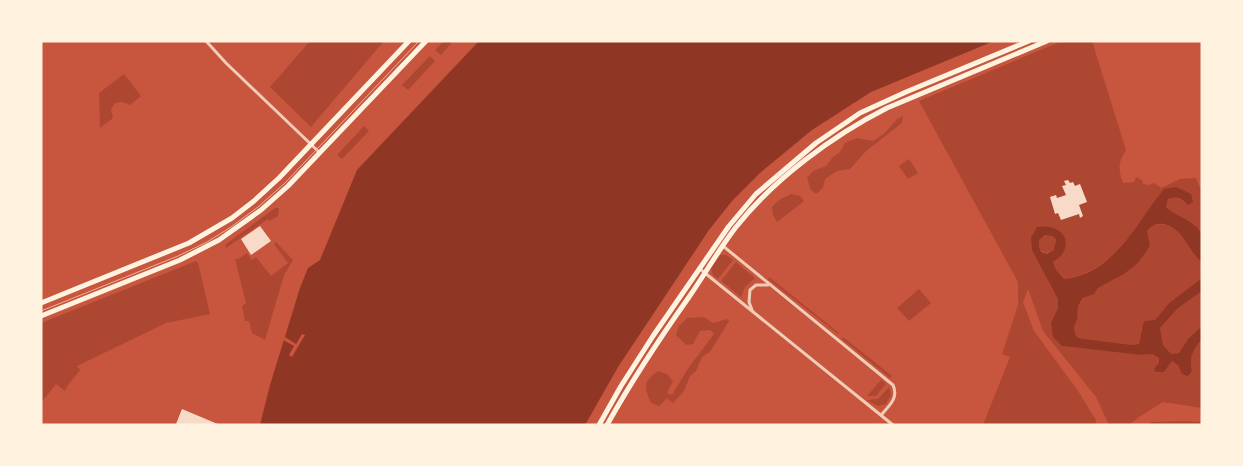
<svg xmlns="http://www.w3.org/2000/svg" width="1243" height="466" font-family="Lato,sans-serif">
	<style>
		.green { fill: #ae4732 }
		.water { fill: #8f3625; fill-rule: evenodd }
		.pier { fill: #c8553d }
		.building { fill: #f7dbc8 }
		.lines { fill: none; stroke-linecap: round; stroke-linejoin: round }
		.minor { stroke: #f1ccb7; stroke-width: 3 }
		.primary { stroke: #fff3e0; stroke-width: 5 }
		.tram { stroke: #e9b49f; stroke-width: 1 }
	</style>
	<rect width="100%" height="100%" fill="#c8553d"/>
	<!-- green -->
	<g class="green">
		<polygon points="310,41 384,41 311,127 270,87"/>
		<polygon points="444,41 453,41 441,55 435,50"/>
		<path d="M1062,41H1092L1126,150C1118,163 1118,169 1123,183L1134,182L1136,177L1142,180L1143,184L1148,185L1154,183L1161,188L1180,179L1196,178L1202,193V236L1195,225L1172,213L1166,207L1168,199C1177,197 1181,198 1188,205L1193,202L1165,189C1135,224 1115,272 1064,279L1056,270L1053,262L1064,252L1055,228L1031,238L1058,299V308L1052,323L1062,346L1141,355L1152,354L1159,358V363L1164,372L1172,361L1178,365L1182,374L1192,371C1189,358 1193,349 1202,339V408L1163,402L1139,417L1129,425H1109L1096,397L1043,331L1028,289L1023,302L1034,331L1078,391L1096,420V425H983L1010,357L1002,354L1018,305V282L919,101Z"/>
		<polygon points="430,56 435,61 408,90 402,85"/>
		<polygon points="124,74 141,96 130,105 122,102 115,103 111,109 113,118 100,128 99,93"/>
		<polygon points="903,116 902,123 866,151 850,169 837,171 825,179 823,188 816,194 811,190 807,178 813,171 826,166 832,158 840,152 845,143 857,138 873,141 885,133 897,119"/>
		<polygon points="364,126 369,131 342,159 337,155"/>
		<polygon points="909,159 918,173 908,179 899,166"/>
		<polygon points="791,194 800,196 804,201 777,222 773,215 772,207 779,200"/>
		<polygon points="275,208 279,208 278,216 269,221 268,219 226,248 225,245"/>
		<polygon points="1159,224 1167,225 1176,230 1183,237 1202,262 1202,278 1169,303 1155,320 1141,328 1141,337 1139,344 1132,345 1078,338 1075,334 1074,327 1077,320 1078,306 1084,298 1093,294 1098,288 1124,274 1147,231 1151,226"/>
		<circle cx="1047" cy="244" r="9"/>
		<polygon points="276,242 293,260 284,275 265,340 252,333 249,321 245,321 242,306 246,303 235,259 238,259 247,253 252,260 256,257 271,276 288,263 274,244"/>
		<polygon points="720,255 726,255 733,260 718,279 713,275 711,269"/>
		<polygon points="196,261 198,263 210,314 166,323 77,366 80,370 68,385 65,391 56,384 41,403 41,323"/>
		<polygon points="736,262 755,278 745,287 741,297 721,281"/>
		<polygon points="769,277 839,333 838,334 768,279"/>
		<polygon points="919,289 931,303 909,321 897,308"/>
		<polygon points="1202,291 1202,326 1188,339 1179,353 1171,354 1163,346 1160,328 1177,309"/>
		<path d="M704,317L713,323L728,319L729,321L710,352L702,357L696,371L690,376L684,391L673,403L667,398L659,406L651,403C644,386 643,382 658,371L667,374L673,381L667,393L672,395L689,367L714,334L710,330L700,331L693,344L686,345L676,335L679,326L687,318Z"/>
		<polygon points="843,337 892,376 890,378 842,339"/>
		<polygon points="881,380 886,384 876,396 867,396"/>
		<polygon points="889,387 891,395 886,404 878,406 867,400 878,399"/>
		<polygon points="1184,421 1202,422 1202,425 1149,425 1151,422"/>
	</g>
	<!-- water -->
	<g class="water">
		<polygon points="479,41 994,41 871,92 812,130 760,173 732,201 709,230 618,367 585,425 260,425 270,385 300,288 308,268 320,260 357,170"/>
		<path d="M1176,187L1191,194L1193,202L1188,205C1182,198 1177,196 1168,199L1166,207C1177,218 1199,221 1202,237C1203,245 1202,254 1202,262C1187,250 1184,228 1163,224C1156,223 1151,226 1147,231L1150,246L1138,263L1124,274L1098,288L1094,294L1083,298L1078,306L1077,320L1074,327L1075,334L1078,338L1132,345L1139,344C1142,335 1140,329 1145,321L1155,320L1169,303L1202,278V291L1177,309L1160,328L1163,345L1171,354L1179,353L1188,339L1202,326V339C1193,349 1189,358 1192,371L1188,376L1182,374L1178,365L1172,361L1164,372H1156L1154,369L1159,363V358L1152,354L1141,355L1062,346L1053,337L1051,323L1058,308V299L1032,250L1031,238L1037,227C1052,224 1072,232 1064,251C1063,255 1057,259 1053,262L1056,270L1064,279C1114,274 1136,223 1164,189ZM1045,235L1052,236L1056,240L1054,250L1047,254L1041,252L1039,246V240Z"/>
	</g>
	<!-- pier -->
	<polygon class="pier" points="302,334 305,335 292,357 289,355 294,346 283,340 285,337 296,344"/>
	<!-- building -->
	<g class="building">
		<polygon points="1068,180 1070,183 1073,182 1075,186 1080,184 1087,202 1079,205 1083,216 1080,218 1079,214 1061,220 1058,213 1055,214 1050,197 1056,195 1057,198 1066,195 1062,186 1066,185 1064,181"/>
		<polygon points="260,226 271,241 251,255 241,239"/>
		<polygon points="182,409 220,425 176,424"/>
	</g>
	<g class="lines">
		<!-- minor -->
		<g class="minor">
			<polyline points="206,41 226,63 319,152"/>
			<path d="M723,246L893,385C899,398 889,406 881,415"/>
			<polyline points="700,269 893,425"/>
			<polyline points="752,310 749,302 750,290 756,285 768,285"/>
		</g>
		<!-- primary -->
		<g class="primary">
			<polyline points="41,303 189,243 232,218 254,201 279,178 409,41"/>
			<polyline points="41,316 180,260 219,240 261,210 288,186 426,41"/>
			<polyline points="599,425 621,386 653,336 729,226 756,194 816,143 860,113 906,92 1029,41"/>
			<path d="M607,425C632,380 660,338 689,297C705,274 719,249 736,227C774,179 832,136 887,108L1047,41"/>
		</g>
		<!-- tram -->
		<polyline class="tram" points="41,311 178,256 207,242 231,227 258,207 285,183 419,41"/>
	</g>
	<!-- border -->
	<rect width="1243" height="466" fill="none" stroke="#fff3e0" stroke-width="85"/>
</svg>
